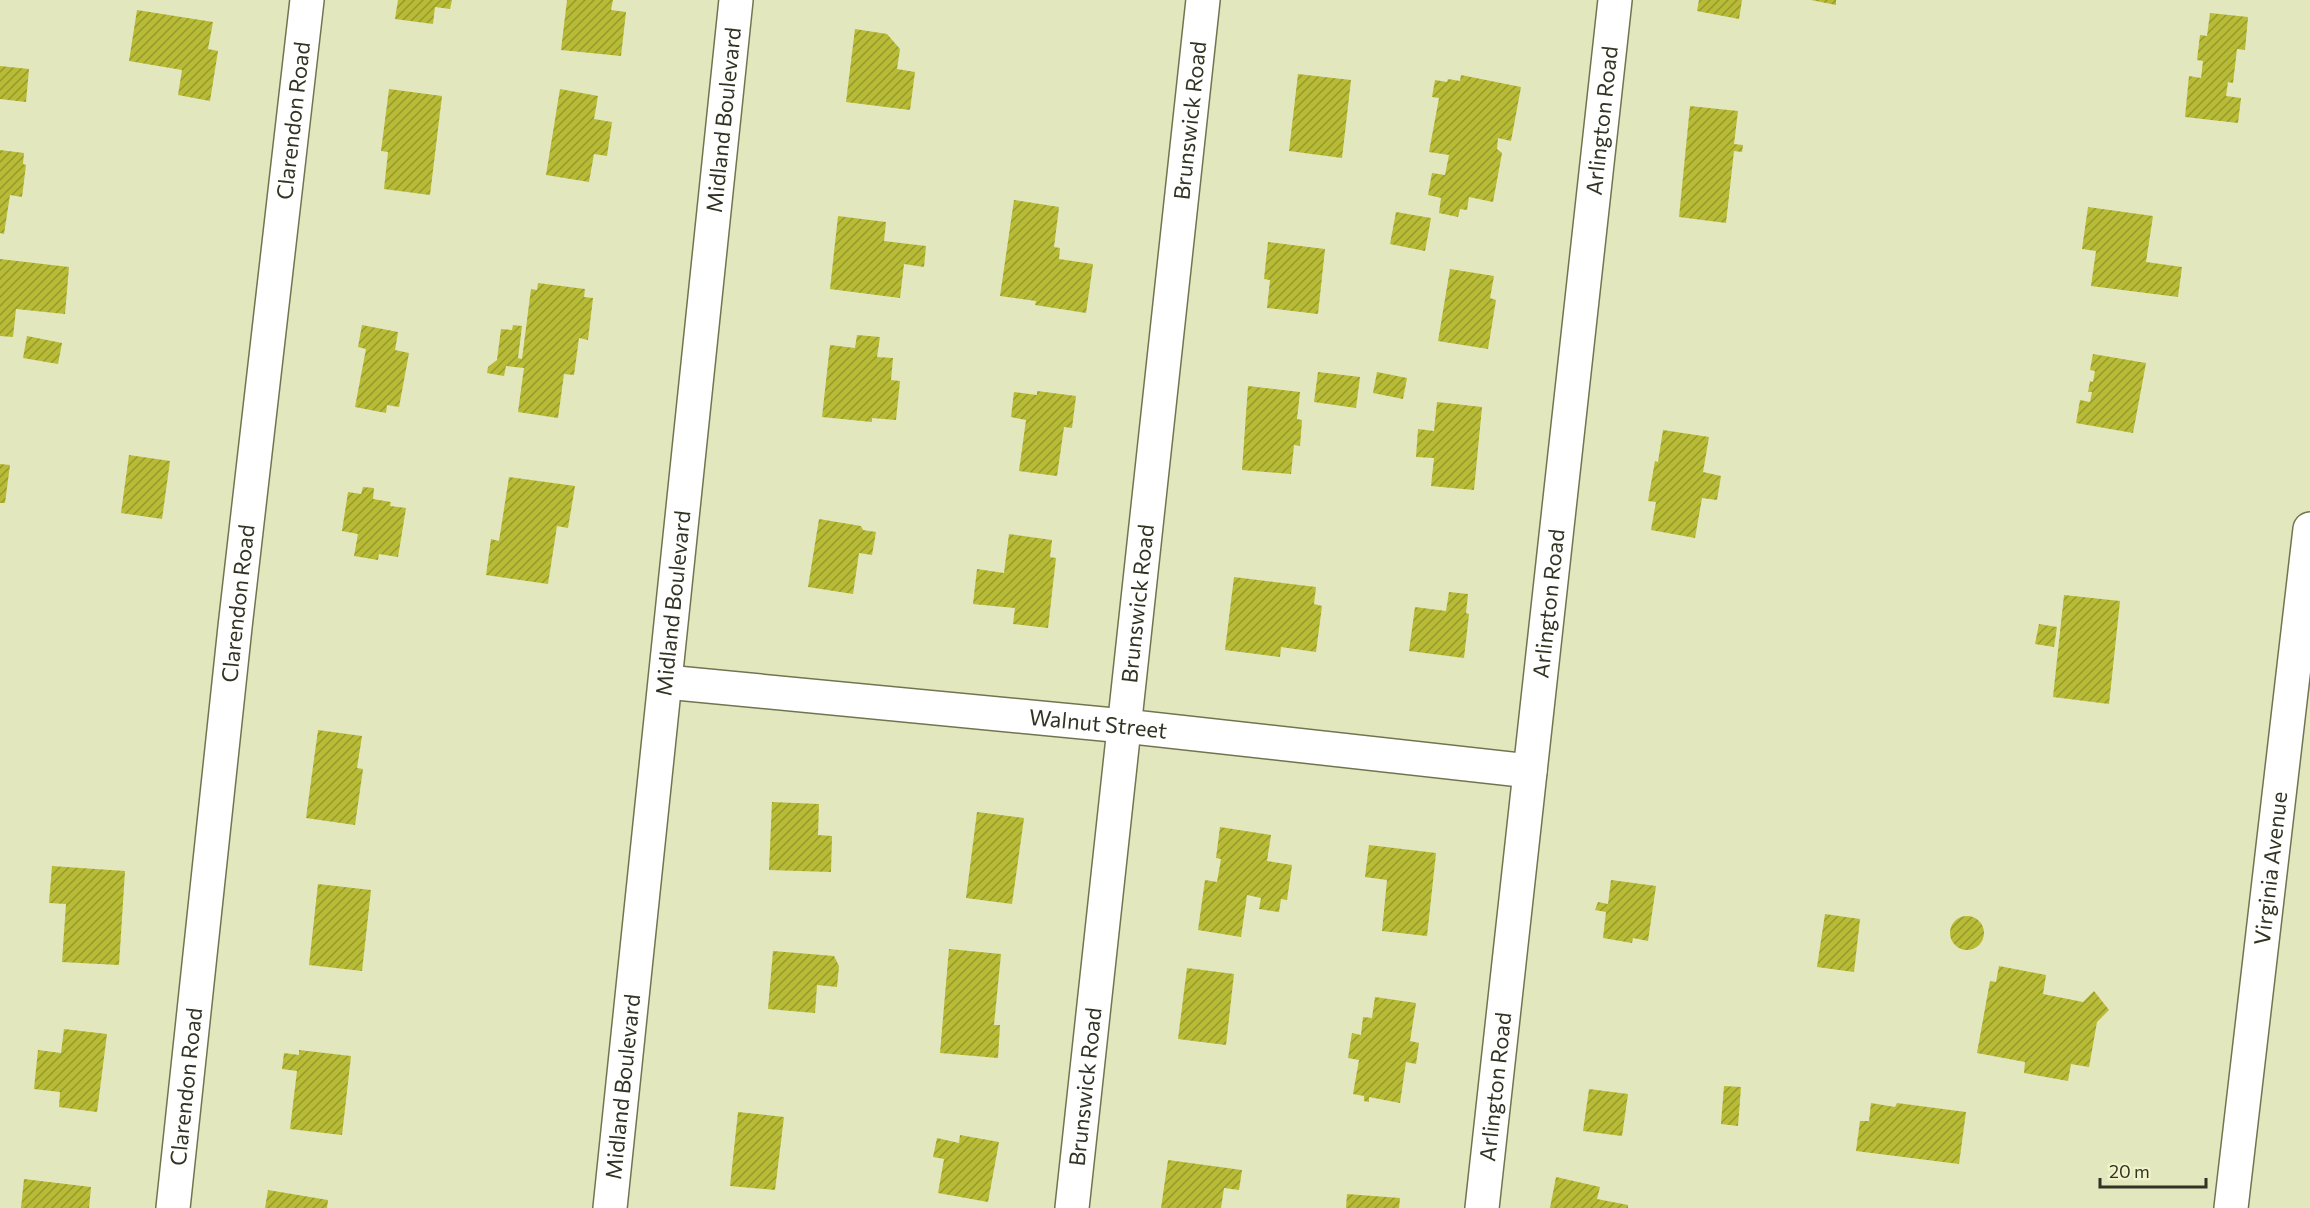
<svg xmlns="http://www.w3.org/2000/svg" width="2310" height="1208" font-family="Commissioner,sans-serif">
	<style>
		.building { fill: url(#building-hatch) }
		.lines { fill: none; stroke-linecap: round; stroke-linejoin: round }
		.street-casing { stroke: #727450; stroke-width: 36 }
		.street { stroke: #fff; stroke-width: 33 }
		.labels { text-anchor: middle; stroke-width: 6; stroke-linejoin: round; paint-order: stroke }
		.street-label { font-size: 22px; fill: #323323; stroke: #f1f4cb }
	</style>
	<defs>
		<pattern id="building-hatch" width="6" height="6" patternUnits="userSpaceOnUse" patternTransform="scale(1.5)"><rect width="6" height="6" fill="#b8bb35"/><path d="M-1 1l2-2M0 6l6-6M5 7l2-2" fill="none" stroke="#96992c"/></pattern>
	</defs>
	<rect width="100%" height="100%" fill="#e3e7be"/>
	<!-- building -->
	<g class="building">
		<polygon points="398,0 452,0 450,9 435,7 433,24 395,19"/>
		<polygon points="567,0 613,0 611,10 626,12 621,56 561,50"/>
		<polygon points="1699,0 1742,0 1739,19 1697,11"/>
		<polygon points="1811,0 1836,0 1836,5"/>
		<polygon points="137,10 213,22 208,49 218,51 210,101 178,95 182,70 129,61"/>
		<polygon points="2210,13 2248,17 2245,50 2237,49 2233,83 2228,82 2226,96 2241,98 2238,123 2185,117 2189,76 2201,78 2203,61 2197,60 2200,35 2207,36"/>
		<polygon points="855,29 887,34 900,49 897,69 915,72 910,110 846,102"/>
		<polygon points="0,66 29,69 26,102 0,99"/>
		<polygon points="1298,74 1351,80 1342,158 1289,151"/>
		<polygon points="1461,75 1521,87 1511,141 1498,138 1497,149 1502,153 1493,202 1469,197 1467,210 1460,209 1458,217 1439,213 1441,198 1428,195 1432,173 1445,175 1449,155 1429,152 1439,98 1432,97 1435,80 1447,82 1448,79 1460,81"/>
		<polygon points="389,89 442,96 430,195 384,189 388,152 381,151"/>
		<polygon points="560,89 598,96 594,119 612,122 607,156 594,154 589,182 546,175"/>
		<polygon points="1690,106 1738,111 1734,144 1743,145 1742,152 1734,151 1726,223 1679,217"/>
		<polygon points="0,150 24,153 23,164 26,165 22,197 10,195 4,234 0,233"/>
		<polygon points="1014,200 1059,207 1054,247 1060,248 1059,259 1093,264 1086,313 1035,305 1036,301 1000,296"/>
		<polygon points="2088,207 2153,216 2146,262 2182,267 2178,297 2091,286 2096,251 2082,249"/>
		<polygon points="1396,212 1431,218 1425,251 1390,244"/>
		<polygon points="838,216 886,222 884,241 926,246 924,267 904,264 900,298 830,289"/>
		<polygon points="1268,242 1325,249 1318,314 1267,308 1270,280 1264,279"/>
		<polygon points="0,259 69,267 65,314 16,309 13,337 0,336"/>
		<polygon points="1450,269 1494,276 1490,298 1496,300 1488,349 1438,341"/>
		<polygon points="538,283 585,289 584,297 593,298 588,340 579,338 574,375 564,374 558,418 518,412 524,368 506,366 504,376 487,373 488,367 497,360 501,329 512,330 513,325 522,326 518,358 522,359 531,289 537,290"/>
		<polygon points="362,325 398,332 395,350 409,353 399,407 387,405 386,413 355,407 366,349 358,347"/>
		<polygon points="857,335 880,337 877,357 893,358 891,380 900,381 896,420 872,418 872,422 822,417 830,345 855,348"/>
		<polygon points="27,336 62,343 58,364 23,358"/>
		<polygon points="2093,354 2146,363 2133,433 2076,423 2080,400 2090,402 2092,392 2088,392 2090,381 2093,382 2095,371 2090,370"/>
		<polygon points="1318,372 1360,377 1356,408 1314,402"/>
		<polygon points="1377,372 1407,378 1403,399 1373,393"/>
		<polygon points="1248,386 1300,392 1297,419 1302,420 1300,446 1294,445 1291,474 1242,470"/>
		<polygon points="1037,391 1076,396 1072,428 1064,427 1057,476 1019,471 1026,420 1011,417 1014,392 1037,395"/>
		<polygon points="1437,402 1482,407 1474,490 1431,486 1434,458 1416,457 1418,429 1434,431"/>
		<polygon points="1663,430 1709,437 1703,472 1721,476 1717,500 1702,498 1695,538 1651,530 1656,502 1648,501 1655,461 1658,462"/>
		<polygon points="129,455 170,461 162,519 121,513"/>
		<polygon points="0,464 10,465 5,503 0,503"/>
		<polygon points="509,477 575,486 568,528 557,526 548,584 486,575 491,539 499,541"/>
		<polygon points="363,487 374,488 373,499 391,502 390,506 406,508 398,557 379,554 378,560 354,556 358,534 342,531 348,492 361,494"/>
		<polygon points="819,519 861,526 863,530 876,532 872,555 859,553 853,594 808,587"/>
		<polygon points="1009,534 1052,540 1050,557 1056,558 1048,628 1013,624 1015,608 973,604 977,569 1004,573"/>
		<polygon points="1234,577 1316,587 1314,604 1322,606 1316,652 1281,647 1280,657 1225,650"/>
		<polygon points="1449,592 1468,594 1466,613 1469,614 1464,658 1409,651 1415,607 1446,611"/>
		<polygon points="2064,595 2120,601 2109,704 2053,697"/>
		<polygon points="2039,624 2057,627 2054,647 2035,644"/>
		<polygon points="318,730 362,736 357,768 363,769 355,825 306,818"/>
		<polygon points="772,802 819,804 818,835 832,836 831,872 769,870"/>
		<polygon points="977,812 1024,818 1012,904 966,898"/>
		<polygon points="1220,827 1271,835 1267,861 1292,865 1287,900 1281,899 1279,912 1259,909 1261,898 1247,895 1241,937 1198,930 1205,880 1217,882 1221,859 1216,858"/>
		<polygon points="1369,845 1436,853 1427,936 1382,931 1387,880 1365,877"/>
		<polygon points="52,866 125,871 119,965 62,962 66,904 49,903"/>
		<polygon points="1611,880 1656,886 1648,941 1633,938 1632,943 1603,938 1606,912 1595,910 1598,902 1608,904"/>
		<polygon points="318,884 371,890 362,971 309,965"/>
		<polygon points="1825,914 1860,919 1854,972 1817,967"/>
		<circle cx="1967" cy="933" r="17"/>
		<polygon points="949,949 1001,954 994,1025 1000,1025 998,1058 940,1053"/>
		<polygon points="773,951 834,956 839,966 837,987 817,985 815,1013 768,1009"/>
		<polygon points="1999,966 2046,975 2043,994 2083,1002 2094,991 2109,1010 2097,1022 2089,1067 2071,1064 2068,1081 2024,1073 2025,1062 1977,1053 1990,981 1996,982"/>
		<polygon points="1187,968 1234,974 1226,1045 1178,1039"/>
		<polygon points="1375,997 1416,1003 1410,1041 1419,1043 1416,1064 1406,1062 1400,1103 1369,1097 1369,1102 1364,1101 1364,1096 1353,1094 1359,1060 1348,1058 1352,1033 1361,1035 1363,1017 1372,1018"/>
		<polygon points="64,1029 107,1034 97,1112 59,1107 60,1092 34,1089 38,1050 61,1053"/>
		<polygon points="299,1050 351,1056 342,1135 290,1129 297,1071 282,1069 284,1053 299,1055"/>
		<polygon points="1724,1086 1741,1087 1738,1126 1721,1124"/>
		<polygon points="1589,1089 1628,1094 1622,1136 1583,1131"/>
		<polygon points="1871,1103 1895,1107 1897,1103 1966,1112 1959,1164 1856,1151 1860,1121 1869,1121"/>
		<polygon points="738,1112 784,1117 775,1190 730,1186"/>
		<polygon points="960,1135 999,1142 988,1202 938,1193 944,1159 933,1157 937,1138 959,1143"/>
		<polygon points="1168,1160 1242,1170 1239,1190 1224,1188 1221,1208 1161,1208"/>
		<polygon points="1556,1177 1600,1187 1597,1199 1628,1205 1628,1208 1550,1208"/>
		<polygon points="24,1179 91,1187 89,1208 21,1208"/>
		<polygon points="268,1190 328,1200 327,1208 265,1208"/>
		<polygon points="1347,1194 1400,1198 1399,1208 1346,1208"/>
	</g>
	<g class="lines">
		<!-- street casing -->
		<g class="street-casing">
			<g id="street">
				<path id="s1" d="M666,682L1124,726L1530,771"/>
				<path id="s2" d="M173,1208L235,627L307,0"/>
				<path id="s3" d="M610,1208L736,0"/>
				<path id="s4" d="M1072,1208L1203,0"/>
				<path id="s5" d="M1482,1208L1615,0"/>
				<path id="s6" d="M2231,1208L2310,529"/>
			</g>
		</g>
		<!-- street -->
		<use href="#street" class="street"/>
	</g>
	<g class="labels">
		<!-- street labels -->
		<g class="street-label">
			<text dy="8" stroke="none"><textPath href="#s2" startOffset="1094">Clarendon Road</textPath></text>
			<text dy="8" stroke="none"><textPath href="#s3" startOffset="1094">Midland Boulevard</textPath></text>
			<text dy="8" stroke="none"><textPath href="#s4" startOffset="1094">Brunswick Road</textPath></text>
			<text dy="8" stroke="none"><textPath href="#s5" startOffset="1094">Arlington Road</textPath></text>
			<text dy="8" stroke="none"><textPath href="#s2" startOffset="608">Clarendon Road</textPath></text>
			<text dy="8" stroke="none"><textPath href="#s3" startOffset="608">Midland Boulevard</textPath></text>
			<text dy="8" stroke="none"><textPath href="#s4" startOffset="608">Brunswick Road</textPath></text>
			<text dy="8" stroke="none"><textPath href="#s5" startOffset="608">Arlington Road</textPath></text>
			<text dy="8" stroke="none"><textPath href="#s1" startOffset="434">Walnut Street</textPath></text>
			<text dy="8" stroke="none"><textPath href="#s6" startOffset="342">Virginia Avenue</textPath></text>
			<text dy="8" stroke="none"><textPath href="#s2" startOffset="122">Clarendon Road</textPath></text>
			<text dy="8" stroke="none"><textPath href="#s3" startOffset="122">Midland Boulevard</textPath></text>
			<text dy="8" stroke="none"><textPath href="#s4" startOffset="122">Brunswick Road</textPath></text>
			<text dy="8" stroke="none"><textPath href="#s5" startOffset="122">Arlington Road</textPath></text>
		</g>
	</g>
	<!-- scale -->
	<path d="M2100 1178v9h106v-9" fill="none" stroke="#323323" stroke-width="3"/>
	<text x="2109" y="1178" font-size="18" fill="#323323" stroke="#f1f4cb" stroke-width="4.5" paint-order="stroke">20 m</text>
</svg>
